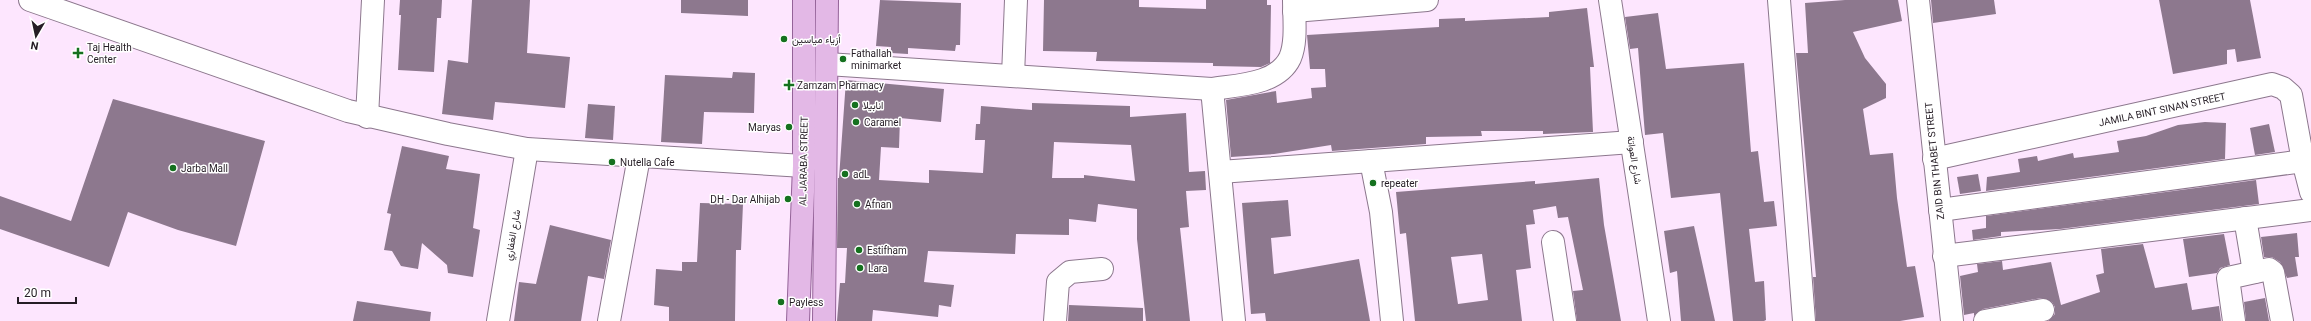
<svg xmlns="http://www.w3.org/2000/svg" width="2311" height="321" font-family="Roboto,Vazirmatn,sans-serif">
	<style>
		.building { fill: #8d788e; fill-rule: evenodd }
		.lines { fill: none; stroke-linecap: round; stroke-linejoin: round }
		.minor-casing { stroke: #8c778d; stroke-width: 24 }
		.major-casing { stroke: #946398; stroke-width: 24 }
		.minor { stroke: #fff; stroke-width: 22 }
		.major { stroke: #e3b8e6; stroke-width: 22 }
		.poi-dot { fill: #15711f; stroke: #fff; stroke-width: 1.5 }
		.labels { text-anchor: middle; stroke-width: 3; stroke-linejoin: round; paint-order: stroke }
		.poi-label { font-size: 10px; fill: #251d25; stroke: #fff; text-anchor: start }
		.street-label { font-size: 10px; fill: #251d25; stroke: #fff }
	</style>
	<rect width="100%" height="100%" fill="#fde6fe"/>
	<!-- building -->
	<g class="building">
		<polygon points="400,0 442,0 441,18 437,18 434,72 398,70 401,15 399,15"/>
		<polygon points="472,0 530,0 527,53 570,57 565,108 495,102 493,120 442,114 448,60 468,63"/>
		<polygon points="681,0 748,0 748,16 681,13"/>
		<polygon points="880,0 961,3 960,45 956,45 955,51 908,48 908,54 891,53 891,47 876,46"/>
		<polygon points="1044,0 1139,0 1139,7 1206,9 1206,0 1267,0 1267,5 1271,5 1270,63 1261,67 1213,66 1213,63 1096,61 1097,52 1043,51"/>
		<polygon points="1845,0 1898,0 1902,21 1853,32 1865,58 1886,84 1886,98 1863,109 1870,155 1893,153 1897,198 1907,267 1915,266 1924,317 1900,321 1816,321 1813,277 1816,277 1796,53 1808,53 1805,3"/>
		<polygon points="1931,0 1994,0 1996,14 1933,23"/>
		<polygon points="2159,0 2250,0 2261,58 2237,62 2235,49 2227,50 2227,64 2173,74"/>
		<polygon points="1587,8 1594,67 1590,67 1593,132 1543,134 1543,131 1481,131 1482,136 1426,137 1426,144 1332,151 1331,145 1274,154 1231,157 1226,100 1276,91 1277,103 1312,98 1311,88 1326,87 1325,69 1310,69 1307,35 1439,27 1439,19 1465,18 1465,21 1549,17 1549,12"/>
		<polygon points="1658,13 1666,69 1744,63 1751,152 1758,151 1764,202 1774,201 1777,226 1749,229 1755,282 1764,281 1766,320 1764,321 1733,321 1720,193 1671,198 1663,133 1645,135 1638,48 1630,49 1625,17"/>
		<polygon points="733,72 755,73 754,113 704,112 702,144 661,142 665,75 732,78"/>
		<path d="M846,80L944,89L941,122L900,118L899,148L881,147L879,180L929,183V170L983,173L985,140H975L976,124H980L981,106L1032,110V103L1130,106V117L1186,113L1189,172L1205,171L1206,190L1186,191L1189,227L1180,228L1190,321H1146L1137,239V209L1098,204L1096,222L1069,219V235L1016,234L1015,254L928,251L924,282L954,285L951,307L939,305L938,317L873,310L872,321H837L840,283H845L847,248H837L838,178H839ZM1054,142L1131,145L1135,181L1084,175V178H1052Z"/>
		<polygon points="113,99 265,141 236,246 178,230 128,212 109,267 0,229 0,196 71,221"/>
		<polygon points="588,104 615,106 613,140 585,138"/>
		<polygon points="2205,122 2226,123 2225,159 1986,191 1987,177 2020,172 2018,159 2037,156 2038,161 2073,153 2074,158 2119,152 2117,141 2146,136 2178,125"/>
		<polygon points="2269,124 2275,152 2255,155 2250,128"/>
		<polygon points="402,146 449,156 446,169 480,174 473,228 480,230 473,277 448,273 447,265 422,243 418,269 401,266 392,251 384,250 391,214 387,213"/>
		<polygon points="1978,174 1981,191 1960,194 1957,177"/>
		<path d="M1599,178L1604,225L1621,321H1577L1573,291L1583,290L1568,217L1558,218L1556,206L1533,210L1535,224L1526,225L1531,268L1516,270L1522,321H1415L1406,233L1400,234L1396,192L1535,181V184ZM1482,254L1488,300L1458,304L1451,257Z"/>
		<polygon points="2256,180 2259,204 2060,229 2001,232 2001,236 1973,240 1972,230 1986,228 1986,216"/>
		<polygon points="1288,200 1291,236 1271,238 1274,274 1359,259 1370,321 1266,321 1265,313 1251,314 1242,203"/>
		<polygon points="700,203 743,204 741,250 736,250 735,321 669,321 669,307 654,305 656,269 682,271 682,262 697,262"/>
		<polygon points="550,225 611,240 604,279 588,276 581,321 514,321 519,282 536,284"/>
		<polygon points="1694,226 1715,321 1681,321 1677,271 1670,273 1664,231"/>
		<polygon points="2297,233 2299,257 2295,257 2298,276 2287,278 2280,262 2272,257 2264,257 2261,237"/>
		<polygon points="2224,234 2230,265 2220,268 2217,273 2189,277 2183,239"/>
		<polygon points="2143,244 2155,288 2187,283 2192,310 2219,306 2221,321 2048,321 2055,314 2055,307 2052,302 2041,298 1983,309 1974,316 1974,313 1964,315 1960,276 1978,272 1977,264 2002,261 2003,270 2051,262 2061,305 2100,292 2096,275 2104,273 2101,249"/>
		<polygon points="2265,298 2269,321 2246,321 2244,302"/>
		<polygon points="357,301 431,312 430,321 353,321"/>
		<polygon points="1069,305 1143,308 1143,321 1068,321"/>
	</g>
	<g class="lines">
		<!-- minor casing -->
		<g class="minor-casing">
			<g id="minor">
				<polyline points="30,0 348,111 448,134 527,149 804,166"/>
				<polyline points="1610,0 1659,321"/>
				<polyline points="1779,0 1804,321"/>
				<polyline points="1918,0 1952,321"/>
				<polyline points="1294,11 1427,0"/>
				<path d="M827,64L1212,89C1237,85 1277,85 1290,58C1297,42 1294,18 1294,0"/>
				<polyline points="1013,76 1016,0"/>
				<polyline points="1212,89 1234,321"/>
				<polyline points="367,117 373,0"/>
				<polyline points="1934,159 2272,84 2283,88 2291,95 2303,161 2311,192"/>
				<polyline points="1371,161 1381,212 1392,321"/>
				<polyline points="1220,172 1632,142"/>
				<polyline points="1940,210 2303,161"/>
				<polyline points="2245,218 2254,272"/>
				<polyline points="1553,242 1565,321"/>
				<polyline points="1944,256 2311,210"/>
				<polyline points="498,321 527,149"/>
				<polyline points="609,321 639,157"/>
				<polyline points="1055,321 1058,282 1070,272 1102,269"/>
				<polyline points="1985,321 2043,310"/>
				<polyline points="2234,321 2228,278 2269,269 2273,272 2282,321"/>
			</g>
		</g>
		<!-- major casing -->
		<g class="major-casing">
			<g id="major">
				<polyline points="798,321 804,166 804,0"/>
				<polyline points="824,321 827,0"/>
			</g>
		</g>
		<!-- minor -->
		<use href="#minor" class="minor"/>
		<!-- major -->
		<use href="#major" class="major"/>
	</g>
	<!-- markers -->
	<g class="poi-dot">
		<circle cx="784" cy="39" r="4"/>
		<path d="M76 47h4v4h4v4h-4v4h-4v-4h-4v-4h4z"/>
		<circle cx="843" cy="59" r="4"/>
		<path d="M787 79h4v4h4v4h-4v4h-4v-4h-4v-4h4z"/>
		<circle cx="855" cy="105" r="4"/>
		<circle cx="856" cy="122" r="4"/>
		<circle cx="789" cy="127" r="4"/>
		<circle cx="612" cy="162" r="4"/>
		<circle cx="173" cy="168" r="4"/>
		<circle cx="845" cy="174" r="4"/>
		<circle cx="1373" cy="183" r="4"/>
		<circle cx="788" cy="199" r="4"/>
		<circle cx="857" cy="204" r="4"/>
		<circle cx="859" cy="250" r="4"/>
		<circle cx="860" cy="268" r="4"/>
		<circle cx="781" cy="302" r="4"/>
	</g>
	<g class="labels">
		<!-- poi labels -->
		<g class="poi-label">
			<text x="792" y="43">أزياء مياسين</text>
			<text x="87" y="51">Taj Health<tspan x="87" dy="12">Center</tspan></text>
			<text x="851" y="57">Fathallah<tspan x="851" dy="12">minimarket</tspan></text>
			<text x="797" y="89">Zamzam Pharmacy</text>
			<text x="863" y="109">انابيلا</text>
			<text x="864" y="126">Caramel</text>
			<text x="781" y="131" text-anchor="end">Maryas</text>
			<text x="620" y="166">Nutella Cafe</text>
			<text x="181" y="172">Jarba Mall</text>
			<text x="853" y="178">adL</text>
			<text x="1381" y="187">repeater</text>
			<text x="780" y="203" text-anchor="end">DH - Dar Alhijab</text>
			<text x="865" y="208">Afnan</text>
			<text x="867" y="254">Estifham</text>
			<text x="868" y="272">Lara</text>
			<text x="789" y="306">Payless</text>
		</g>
		<!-- street labels -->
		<g class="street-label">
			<text transform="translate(2162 109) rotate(-12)" y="4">JAMILA BINT SINAN STREET</text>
			<text transform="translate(1635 160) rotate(81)" y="4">شارع العواتة</text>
			<text transform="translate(803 161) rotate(-89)" y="4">AL JARABA STREET</text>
			<text transform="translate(1934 161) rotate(-96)" y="4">ZAID BIN THABET STREET</text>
			<text transform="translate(512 235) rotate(-80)" y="4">شارع الغفاري</text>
		</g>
	</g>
	<!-- north arrow -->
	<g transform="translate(36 36) rotate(189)" stroke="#ffffff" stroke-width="3" paint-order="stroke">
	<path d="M0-3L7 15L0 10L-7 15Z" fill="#251d25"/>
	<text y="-6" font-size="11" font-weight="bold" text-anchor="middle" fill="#251d25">N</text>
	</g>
	<!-- scale -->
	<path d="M18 297v6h58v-6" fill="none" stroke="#251d25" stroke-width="2"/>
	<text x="24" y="297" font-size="12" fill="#251d25" stroke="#ffffff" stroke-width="3" paint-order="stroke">20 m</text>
</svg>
